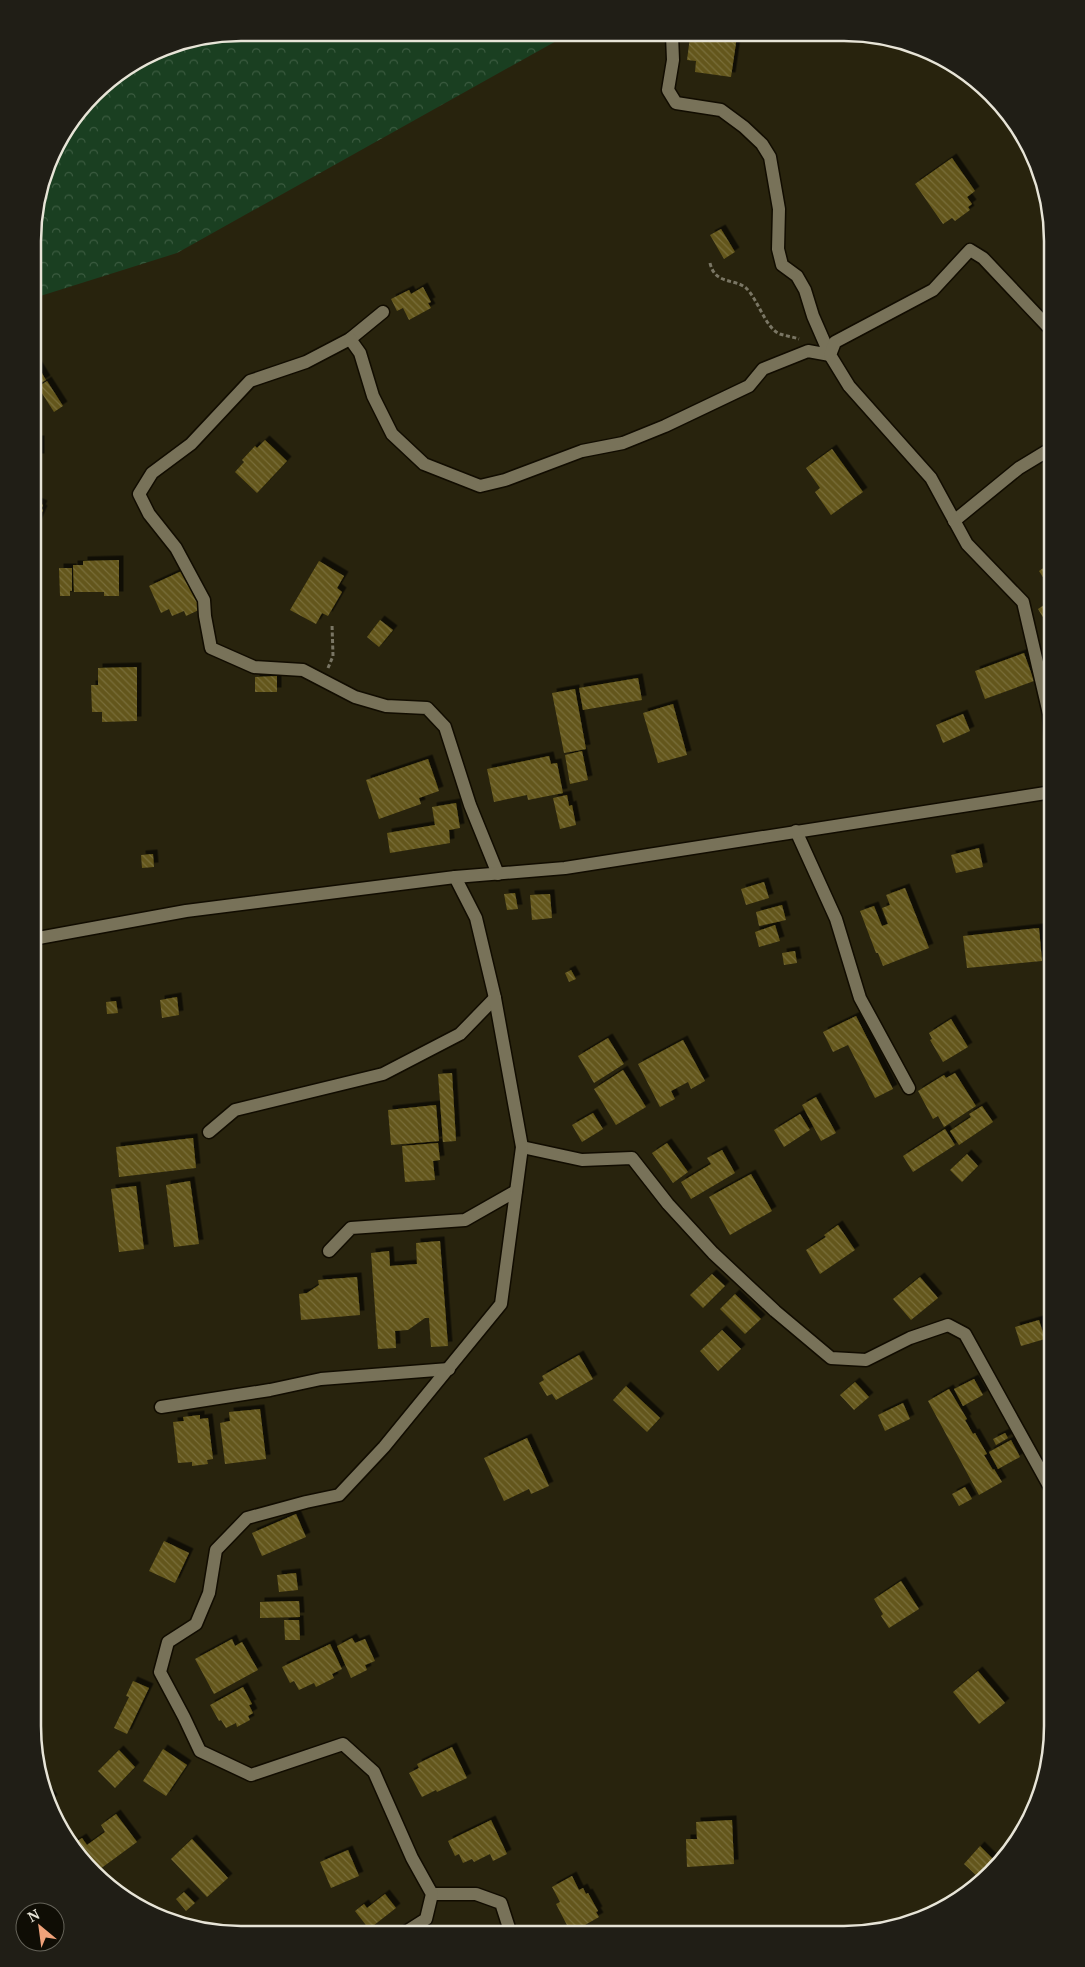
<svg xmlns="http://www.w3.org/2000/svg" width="1085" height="1967" font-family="'Noto Serif',serif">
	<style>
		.forest { fill: url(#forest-crowns) }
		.building { fill: url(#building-back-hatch); filter: url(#shadow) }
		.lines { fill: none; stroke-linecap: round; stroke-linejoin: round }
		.street-casing { stroke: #110c00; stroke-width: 15 }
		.secondary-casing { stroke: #110c00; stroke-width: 15 }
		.path { stroke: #7a7664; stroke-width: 3; stroke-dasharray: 4 2.5; stroke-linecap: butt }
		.street { stroke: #787259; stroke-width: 12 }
		.secondary { stroke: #787259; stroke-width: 12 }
		.rim { fill: none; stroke: #e7e4d7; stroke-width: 2.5 }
	</style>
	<defs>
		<pattern id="forest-crowns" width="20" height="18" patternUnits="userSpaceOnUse" patternTransform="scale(1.25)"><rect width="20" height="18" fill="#1a3f21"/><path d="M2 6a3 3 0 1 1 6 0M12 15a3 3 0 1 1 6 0" fill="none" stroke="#3b5b40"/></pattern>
		<pattern id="building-back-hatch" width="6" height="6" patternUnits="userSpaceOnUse" patternTransform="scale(1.25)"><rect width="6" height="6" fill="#63561a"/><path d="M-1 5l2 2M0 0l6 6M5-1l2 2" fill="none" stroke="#796e3b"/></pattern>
		<filter id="shadow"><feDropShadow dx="4.5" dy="-4.5" stdDeviation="0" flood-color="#0009"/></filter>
	</defs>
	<rect width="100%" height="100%" fill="#28230d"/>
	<!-- forest -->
	<polygon class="forest" points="242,33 567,35 177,253 34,298 34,215 54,149 104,85 162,48"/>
	<!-- building -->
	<g class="building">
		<polygon points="699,35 737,36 731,77 695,72 696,61 687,60 690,37 699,38"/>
		<polygon points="952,158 975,191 967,197 972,204 968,207 970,210 955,221 952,218 943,224 915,184"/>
		<polygon points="721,229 735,252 724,259 710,235"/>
		<polygon points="423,287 431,302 428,303 431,308 409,320 403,308 397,311 391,299 409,290 411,294"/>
		<polygon points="37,365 46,380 36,386 34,383 34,367"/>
		<polygon points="47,381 63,406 54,412 38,387"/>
		<rect x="34" y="440" width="6" height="18"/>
		<polygon points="265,440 287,461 257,493 235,472 244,462 242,460 255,446 257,448"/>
		<polygon points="832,449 863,492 831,515 815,492 820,488 806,468"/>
		<polygon points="34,501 43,505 41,509 43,510 37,524 34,523"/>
		<polygon points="119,560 119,596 104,596 104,592 74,592 73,565 83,565 83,561"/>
		<polygon points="319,561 344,576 337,588 342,592 328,616 322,613 316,624 290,610"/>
		<polygon points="1052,562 1052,582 1048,585 1039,571"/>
		<polygon points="59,568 72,568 72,591 70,591 70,596 60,596"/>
		<polygon points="186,569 203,608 186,616 184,611 172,616 169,609 161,613 149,586"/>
		<polygon points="1044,605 1050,615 1044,619 1038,609"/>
		<polygon points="380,620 393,630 379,647 367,637"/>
		<polygon points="1024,653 1034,681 985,699 975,671"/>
		<polygon points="137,667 137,721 102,722 102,712 92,712 91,685 98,685 98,668"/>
		<polygon points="277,676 277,692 255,692 255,677"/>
		<polygon points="638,678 642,700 583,710 579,688"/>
		<polygon points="575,689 586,749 564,753 552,693"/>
		<polygon points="673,704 687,755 658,763 643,713"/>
		<polygon points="963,714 970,731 943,743 936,725"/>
		<polygon points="582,751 588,780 570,784 565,755"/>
		<polygon points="549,756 551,764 557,763 563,793 528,800 527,795 494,802 487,769"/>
		<polygon points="428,759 439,791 419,798 421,804 379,819 366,780"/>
		<polygon points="567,795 569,806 572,805 576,825 560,829 553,798"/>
		<polygon points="456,803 460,828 449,830 450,843 390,853 387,833 435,825 432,807"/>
		<polygon points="979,848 983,867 956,873 951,855"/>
		<polygon points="153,854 154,867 142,868 141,855"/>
		<polygon points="764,882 769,898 746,905 741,889"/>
		<polygon points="905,888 929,948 883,966 878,953 876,953 860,911 874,906 882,926 888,924 882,908 890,905 886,895"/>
		<polygon points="515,893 518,909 507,910 504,894"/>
		<polygon points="550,894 552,918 532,920 530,895"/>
		<polygon points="782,905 786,920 759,926 756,912"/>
		<polygon points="775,925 780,941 759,947 755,932"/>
		<polygon points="1039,928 1042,961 967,968 963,936"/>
		<polygon points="795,951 797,963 784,965 782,953"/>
		<polygon points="571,970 576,979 569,982 565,973"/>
		<polygon points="177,997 179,1015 162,1018 160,1000"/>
		<polygon points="116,1001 118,1013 107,1014 106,1002"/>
		<polygon points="856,1016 893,1089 875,1098 848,1045 833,1052 823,1032"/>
		<polygon points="951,1019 968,1047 943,1062 930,1040 932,1039 929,1033"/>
		<polygon points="608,1038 624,1064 594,1083 578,1056"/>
		<polygon points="683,1040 705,1081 691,1089 688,1082 671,1091 675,1099 660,1107 638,1064"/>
		<polygon points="623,1070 646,1107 616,1125 594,1089"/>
		<polygon points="452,1073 456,1141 443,1142 438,1074"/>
		<polygon points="955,1073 976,1106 944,1127 938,1116 933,1119 918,1091 944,1075 946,1078"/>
		<polygon points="816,1097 836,1133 821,1141 802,1105"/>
		<polygon points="436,1105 439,1141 391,1145 388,1110"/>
		<polygon points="982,1106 993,1122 959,1145 950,1131 971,1117 969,1114"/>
		<polygon points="593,1113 603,1129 582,1142 572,1125"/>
		<polygon points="800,1114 810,1130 784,1147 774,1130"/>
		<polygon points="945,1129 955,1145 913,1172 903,1156"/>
		<polygon points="193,1138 196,1168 119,1177 116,1147"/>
		<polygon points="438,1143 440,1160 433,1161 435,1180 405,1182 402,1146"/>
		<polygon points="667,1143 688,1172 673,1183 652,1153"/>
		<polygon points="722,1150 735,1173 691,1199 681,1182 711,1164 707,1158"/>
		<polygon points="967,1154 978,1166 962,1182 950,1170"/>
		<polygon points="751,1174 772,1211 730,1235 709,1197"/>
		<polygon points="190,1181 199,1244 174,1247 166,1185"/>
		<polygon points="136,1186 144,1249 119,1252 111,1189"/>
		<polygon points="838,1225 855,1250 820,1274 806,1250 826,1237 824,1235"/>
		<polygon points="440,1241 448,1346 431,1347 429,1318 425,1318 408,1330 395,1331 396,1348 378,1349 371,1253 389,1251 390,1266 417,1264 416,1243"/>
		<polygon points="712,1274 725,1286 703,1308 690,1295"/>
		<polygon points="357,1277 360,1315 301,1320 299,1294 307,1293 319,1285 318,1280"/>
		<polygon points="920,1277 938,1298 911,1320 893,1299"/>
		<polygon points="735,1294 761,1319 745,1334 720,1309"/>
		<polygon points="1039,1320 1045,1339 1021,1346 1015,1327"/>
		<polygon points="722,1330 741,1349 718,1371 700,1351"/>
		<polygon points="579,1355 593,1379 556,1400 552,1394 547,1396 539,1383 544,1380 542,1376"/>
		<polygon points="974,1379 983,1395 963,1406 954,1389"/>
		<polygon points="855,1382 869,1397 854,1410 840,1395"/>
		<polygon points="626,1386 660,1418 647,1432 613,1400"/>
		<polygon points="949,1389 967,1419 965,1420 973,1434 975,1433 987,1454 984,1455 993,1470 994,1469 1002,1482 979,1495 928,1401"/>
		<polygon points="903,1403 910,1419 885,1431 878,1415"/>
		<polygon points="260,1409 266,1459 225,1464 220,1423 230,1421 229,1412"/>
		<polygon points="200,1415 200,1419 208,1418 213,1459 207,1460 208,1464 192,1466 192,1462 178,1463 173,1422 184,1421 183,1417"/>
		<polygon points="1005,1433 1008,1438 996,1445 993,1439"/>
		<polygon points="527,1438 549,1486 531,1494 529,1489 504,1501 484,1458"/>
		<polygon points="1011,1440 1020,1457 998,1469 989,1452"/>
		<polygon points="965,1487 972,1499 959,1506 952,1494"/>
		<polygon points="296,1514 306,1537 262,1556 252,1533"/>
		<polygon points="164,1541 189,1553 175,1583 149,1571"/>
		<polygon points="296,1573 298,1590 279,1592 277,1575"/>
		<polygon points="901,1581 919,1609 889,1628 881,1616 883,1614 874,1599"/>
		<polygon points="299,1601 300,1617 260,1618 260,1602"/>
		<polygon points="284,1620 299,1620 300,1640 285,1640"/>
		<polygon points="352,1638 355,1643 365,1639 375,1661 365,1665 367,1670 351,1678 337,1646"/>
		<polygon points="232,1639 235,1646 242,1642 258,1670 214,1694 195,1659"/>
		<polygon points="330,1644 342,1669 332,1674 334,1678 316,1687 314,1683 299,1690 294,1681 290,1683 282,1667"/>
		<polygon points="978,1671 1005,1703 979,1724 953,1692"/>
		<polygon points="133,1681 149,1688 127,1734 114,1728 129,1697 126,1696"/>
		<polygon points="243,1687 252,1704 249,1705 253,1713 248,1716 250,1720 237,1727 236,1723 226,1728 221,1720 219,1721 210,1705"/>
		<polygon points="452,1747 467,1778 437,1792 436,1790 422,1797 409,1773 419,1768 417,1764"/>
		<polygon points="163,1749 187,1765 166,1796 143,1781"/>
		<polygon points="119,1750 135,1767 115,1788 98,1771"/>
		<polygon points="45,1789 53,1799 49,1803 44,1793"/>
		<polygon points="116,1814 137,1842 96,1872 71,1845 82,1838 87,1845 105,1832 101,1825"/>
		<polygon points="491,1820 507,1854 493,1861 490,1854 474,1862 472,1859 463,1863 459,1854 455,1856 448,1841"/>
		<polygon points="732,1820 734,1864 687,1867 686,1839 697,1839 696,1822"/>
		<polygon points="192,1839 228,1878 207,1897 171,1859"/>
		<polygon points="980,1846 998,1864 976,1886 972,1883 978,1877 964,1864"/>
		<polygon points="348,1850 359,1876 331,1888 320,1862"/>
		<polygon points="572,1876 579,1890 583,1888 586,1894 588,1893 598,1911 596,1912 599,1917 571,1933 556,1904 560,1902 552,1887"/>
		<polygon points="184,1892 195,1903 186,1911 176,1899"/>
		<polygon points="385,1894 396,1908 369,1929 355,1911 364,1904 367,1908"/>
	</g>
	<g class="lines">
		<!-- street casing -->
		<g class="street-casing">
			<g id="street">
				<polyline points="383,312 350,339 306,362 250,381 191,444 152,473 139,494 149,514 176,548 204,600 205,616 211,648 254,667 303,670 355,697 386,706 427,708 445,727 470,805 498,874"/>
				<polyline points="350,339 360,353 373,396 392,434 424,464 480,486 505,480 582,451 623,443 665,426 749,386 763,369 808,351 830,355 813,316 805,290 797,276 782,265 778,249 779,209 770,157 762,144 744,127 721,110 676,103 668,90 673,60 672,35"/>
				<polyline points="954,521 1019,468 1052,448"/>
				<polyline points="1052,762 1049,714 1023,602 967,544 931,478 849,386 830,355 835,342 933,290 970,250 983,258 1052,331"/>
				<polyline points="796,831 836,919 860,998 909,1088"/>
				<polyline points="209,1132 235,1110 383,1074 460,1034 495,998"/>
				<polyline points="522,1147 582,1160 632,1158 668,1204 713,1253 775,1311 831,1358 866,1360 910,1338 948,1325 965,1334 1052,1491"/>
				<polyline points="329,1251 351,1228 465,1220 516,1191"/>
				<polyline points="161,1407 270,1390 321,1379 449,1369"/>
				<polyline points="432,1894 476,1894 501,1903 511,1934"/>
				<polyline points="404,1933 426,1919 432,1894 412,1858 374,1772 343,1744 251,1775 200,1751 184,1717 160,1672 168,1642 196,1624 209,1593 216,1550 247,1518 306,1502 339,1495 384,1447 501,1304 522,1147 495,998 476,918 455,877"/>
			</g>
		</g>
		<!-- secondary casing -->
		<g class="secondary-casing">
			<polyline id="secondary" points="33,939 186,911 455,877 565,868 1052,792"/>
		</g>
		<!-- path -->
		<g class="path">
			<path d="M710,263C715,285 734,278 746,288C758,299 765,328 780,334C786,336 793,337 799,339"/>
			<polyline points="328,668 333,656 332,624"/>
		</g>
		<!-- street -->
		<use href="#street" class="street"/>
		<!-- secondary -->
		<use href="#secondary" class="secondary"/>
	</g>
	<!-- crop -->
	<path d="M0 0H1085V1967H0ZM241 41H844A200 200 0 0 1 1044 241V1726A200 200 0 0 1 844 1926H241A200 200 0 0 1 41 1726V241A200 200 0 0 1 241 41Z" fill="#201e16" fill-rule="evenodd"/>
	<path class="rim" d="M241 41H844A200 200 0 0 1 1044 241V1726A200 200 0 0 1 844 1926H241A200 200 0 0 1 41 1726V241A200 200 0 0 1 241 41Z"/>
	<!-- north arrow -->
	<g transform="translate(40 1927) rotate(331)"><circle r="24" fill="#0f0d05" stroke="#656359"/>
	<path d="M0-4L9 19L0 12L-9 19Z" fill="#f0a27a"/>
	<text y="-8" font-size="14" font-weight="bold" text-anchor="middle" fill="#e7e4d7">N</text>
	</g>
</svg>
